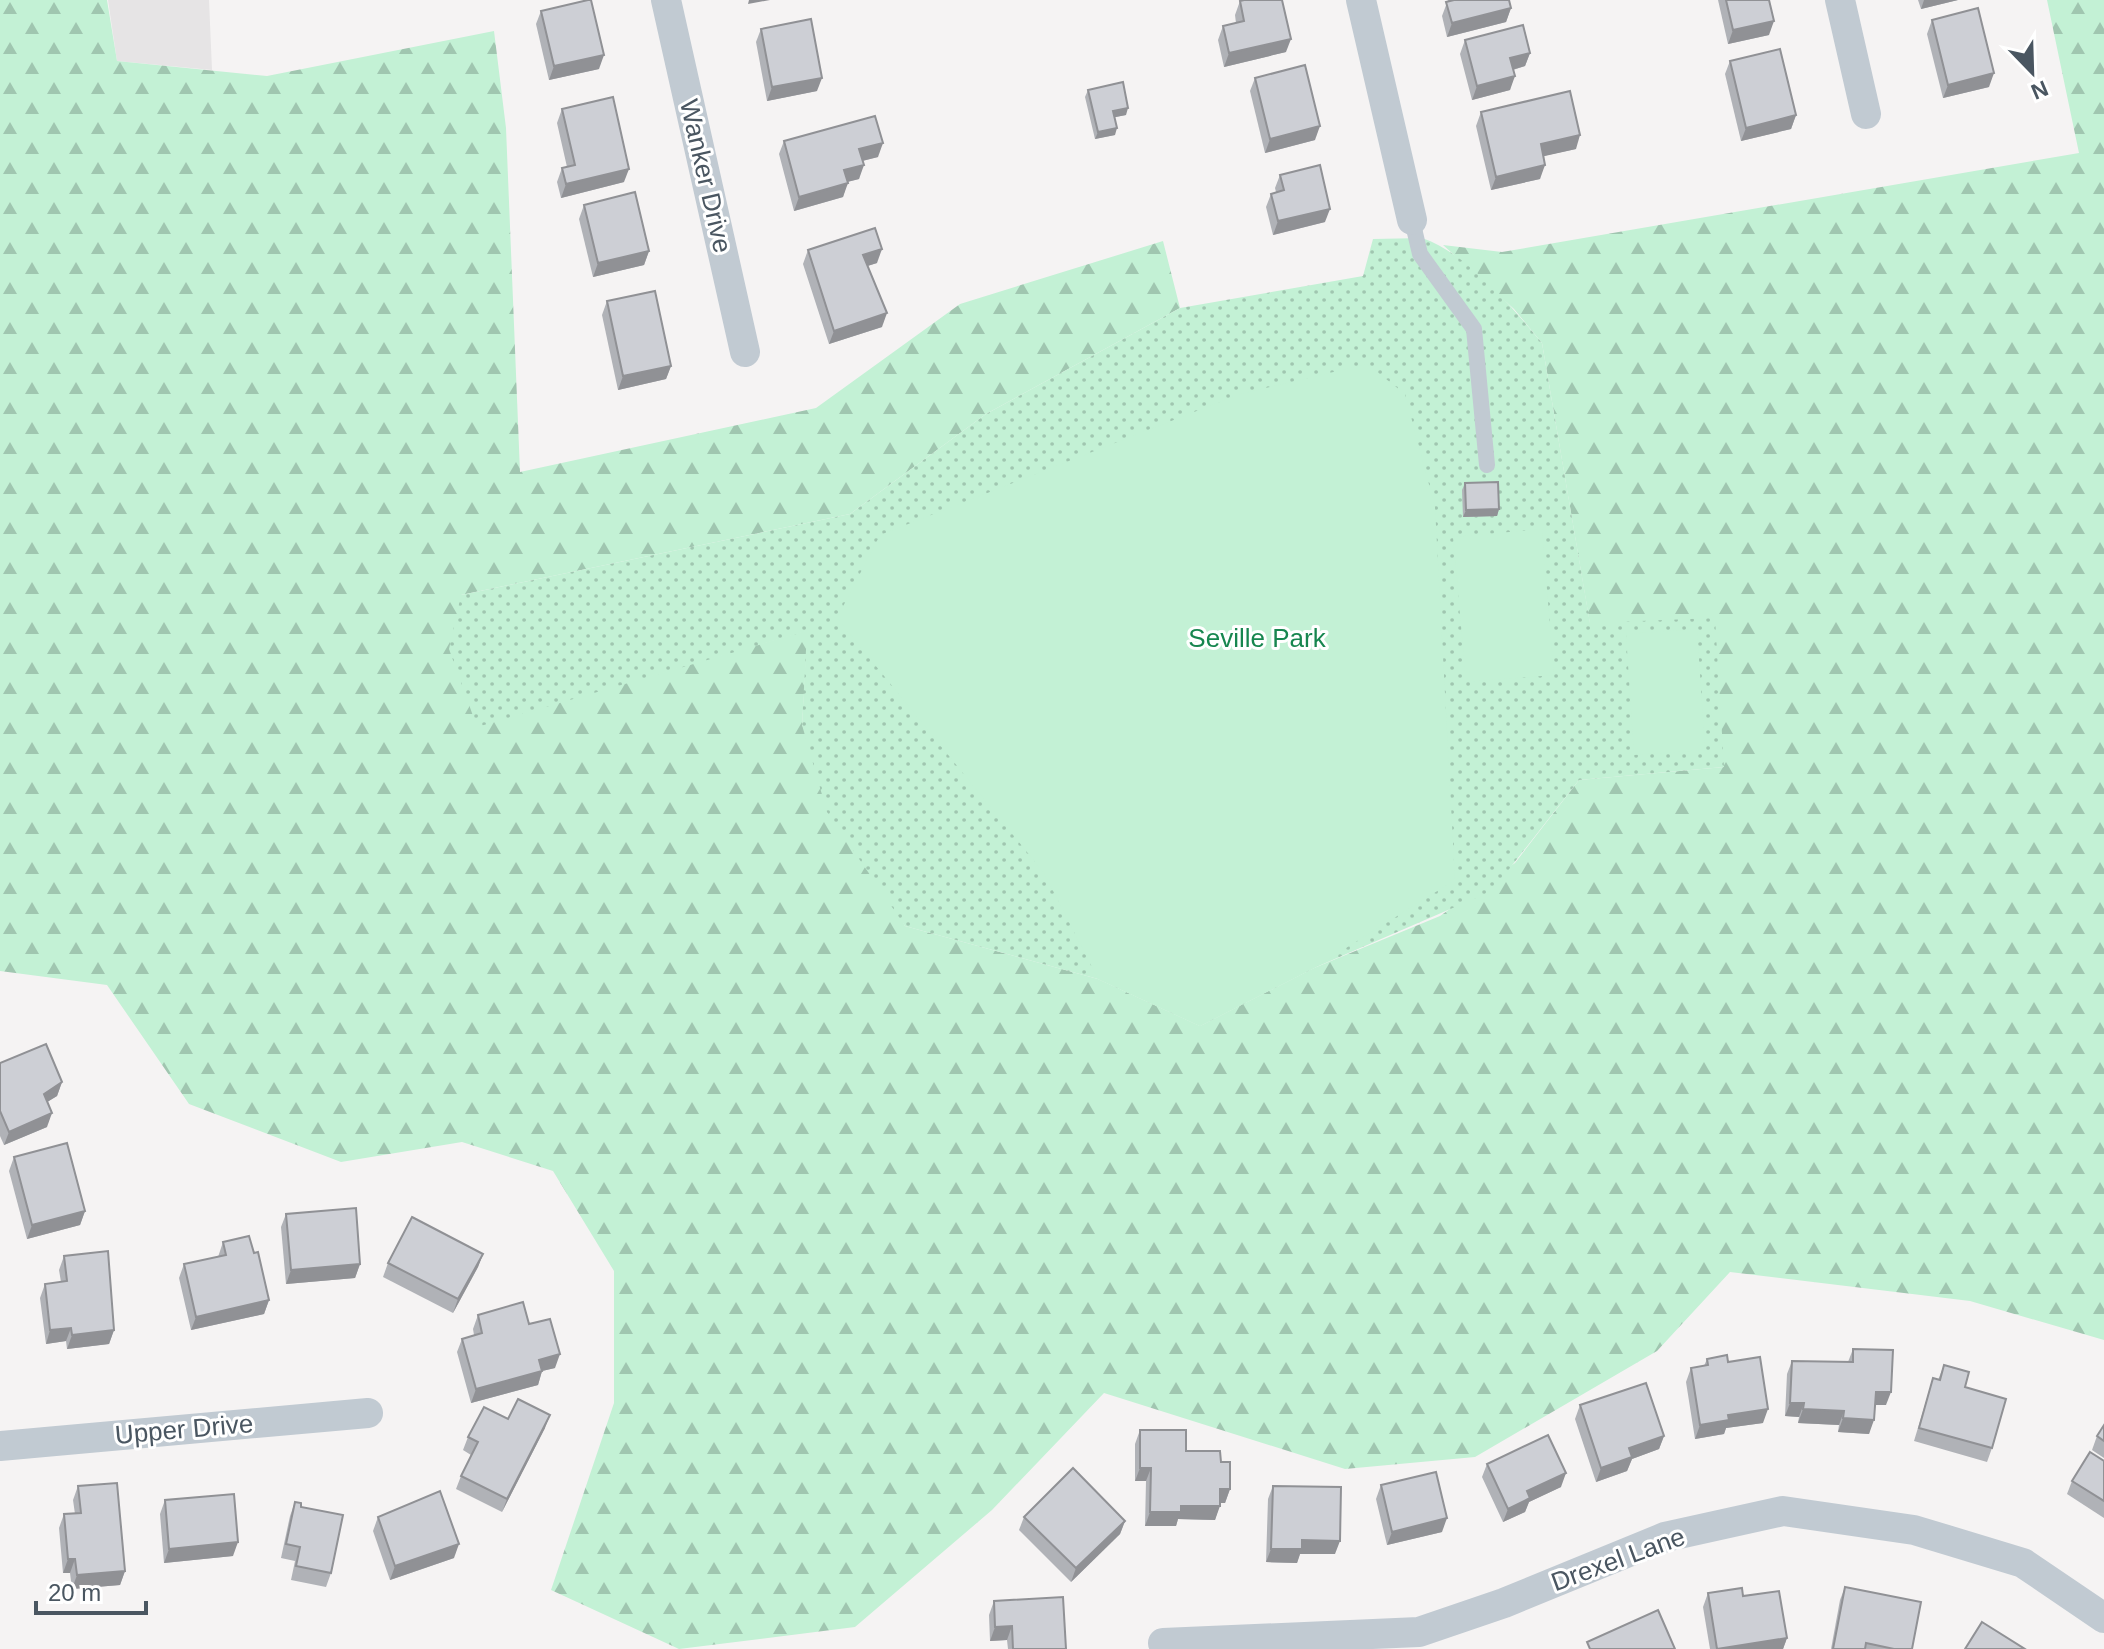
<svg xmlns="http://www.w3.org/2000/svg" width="2104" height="1649" font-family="Helvetica,sans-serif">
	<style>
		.education { fill: #e6e4e5 }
		.forest { fill: url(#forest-firs) }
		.park { fill: url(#park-dots) }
		.pitch { fill: #c3f1d5 }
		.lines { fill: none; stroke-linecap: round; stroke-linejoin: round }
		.service { stroke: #c1cad2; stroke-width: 16 }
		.minor { stroke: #c1cad2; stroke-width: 30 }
		.wall { fill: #b0b2b7 }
		.shaded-wall { fill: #909195 }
		.building { fill: #cdcfd5; stroke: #909195; stroke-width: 2 }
		.labels { text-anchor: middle; stroke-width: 6; stroke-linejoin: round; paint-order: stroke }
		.street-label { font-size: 26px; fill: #4a5661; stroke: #fff }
		.park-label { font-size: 26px; fill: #17864f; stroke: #fff }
	</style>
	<defs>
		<pattern id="forest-firs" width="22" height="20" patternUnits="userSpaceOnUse" patternTransform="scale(2)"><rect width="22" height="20" fill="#c3f1d5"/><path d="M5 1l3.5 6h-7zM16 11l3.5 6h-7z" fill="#a0c6b0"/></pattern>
		<pattern id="park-dots" width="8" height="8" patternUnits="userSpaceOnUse" patternTransform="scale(2)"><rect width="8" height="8" fill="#c3f1d5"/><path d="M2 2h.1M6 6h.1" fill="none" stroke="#a0c6b0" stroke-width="1.8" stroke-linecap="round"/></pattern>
	</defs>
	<rect width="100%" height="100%" fill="#f5f3f3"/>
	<!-- education -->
	<polygon class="education" points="108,0 209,0 212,70 117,61"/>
	<!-- forest -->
	<polygon class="forest" points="0,0 107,0 117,61 267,76 494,31 506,128 520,472 816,408 960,304 1163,241 1180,308 986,414 850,514 461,595 478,726 808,630 802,725 905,926 1098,979 1200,1026 1314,968 1440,916 1515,863 1579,780 1724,767 1590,624 1542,343 1514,309 1443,245 1502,252 2079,153 2047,0 2104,0 2104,1340 1970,1301 1730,1272 1657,1351 1475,1457 1345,1469 1104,1393 992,1510 855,1627 679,1649 551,1590 614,1403 614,1271 553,1171 462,1142 341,1162 189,1104 107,985 0,971"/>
	<!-- park -->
	<path class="park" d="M1422,238C1467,253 1512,307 1542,343L1590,623L1715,618L1724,767L1579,780L1492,891L1314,968L1200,1026L1098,979L905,926L827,812L802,725L807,631L477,727L449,649L461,595L850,514L986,414L1180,308L1363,276L1373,239Z"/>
	<!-- pitch -->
	<g class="pitch">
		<polygon points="1367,364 1405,394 1435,507 1455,880 1314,968 1200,1026 1098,979 1044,873 837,618 880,535 1240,394"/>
		<polygon points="1542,529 1554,675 1466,682 1453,537"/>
		<polygon points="1697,629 1705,750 1634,755 1626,634"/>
	</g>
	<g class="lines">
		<!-- service -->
		<polyline class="service" points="1412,220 1420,254 1474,329 1487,465"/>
		<!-- minor -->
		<g class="minor">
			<polyline points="666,0 745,352"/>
			<polyline points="1361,0 1412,220"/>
			<polyline points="1840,0 1866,114"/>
			<polyline points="0,1446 368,1413"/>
			<polyline points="1163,1643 1419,1632 1504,1603 1665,1537 1783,1511 1914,1530 2023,1563 2104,1618"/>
		</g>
	</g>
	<!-- wall -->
	<g class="wall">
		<polygon points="1448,0 1509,0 1511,8 1506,22 1447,37 1442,16"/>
		<polygon points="1718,0 1769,0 1769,35 1728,44"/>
		<polygon points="1918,0 1958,0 1921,9"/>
		<polygon points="1240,1 1286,52 1224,67 1218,40 1223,26 1236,23 1235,15"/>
		<polygon points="541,11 599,69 549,80 536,24"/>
		<polygon points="1932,20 1989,87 1943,98 1927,34"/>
		<polygon points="761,29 817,91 767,101 756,42"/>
		<polygon points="1465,40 1530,53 1525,66 1513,70 1510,90 1472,100 1460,54"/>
		<polygon points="1730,61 1796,115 1791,129 1741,141 1725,74"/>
		<polygon points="1255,78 1315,140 1265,153 1250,91"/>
		<polygon points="1088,90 1126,115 1115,117 1115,135 1095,139 1085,97"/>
		<polygon points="562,109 624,182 561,198 557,182 562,168 567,167 557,123"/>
		<polygon points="1481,112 1576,149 1543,156 1540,179 1491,190 1476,126"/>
		<polygon points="784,141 878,157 862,161 859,179 847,182 843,197 794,211 779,154"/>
		<polygon points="1280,175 1325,222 1273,235 1266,207 1271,194 1276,192 1275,188"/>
		<polygon points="584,205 649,251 644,265 593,277 579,219"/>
		<polygon points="808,250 877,263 867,266 882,327 829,344 803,264"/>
		<polygon points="607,301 671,366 666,379 618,390 602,315"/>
		<polygon points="1465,483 1499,509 1497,516 1463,517 1462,490"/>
		<polygon points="0,1063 62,1082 57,1096 47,1102 47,1127 4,1145 0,1136"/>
		<polygon points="14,1157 85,1211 80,1225 27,1239 9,1171"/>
		<polygon points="286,1214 360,1264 355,1278 286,1284 281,1227"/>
		<polygon points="223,1242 254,1253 269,1300 264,1314 191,1330 179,1278 184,1264 218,1257"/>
		<polygon points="483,1254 478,1267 453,1313 383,1277 388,1263"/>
		<polygon points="64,1256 114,1330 109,1344 67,1349 66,1341 46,1344 40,1298 45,1284 61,1282 59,1270"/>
		<polygon points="478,1315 529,1324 555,1368 542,1371 538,1385 471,1403 457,1352 462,1339 474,1335 473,1329"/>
		<polygon points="1853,1349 1886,1405 1875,1405 1869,1434 1838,1432 1839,1425 1798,1423 1799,1417 1785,1416 1787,1374 1792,1361 1848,1362"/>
		<polygon points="1707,1359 1728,1362 1763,1423 1726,1428 1724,1434 1695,1439 1686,1382 1691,1368 1704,1366"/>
		<polygon points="1944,1365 1965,1387 1992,1448 1987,1462 1914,1441 1933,1378 1938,1380"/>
		<polygon points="1580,1405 1664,1436 1659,1449 1632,1459 1627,1471 1596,1482 1575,1419"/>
		<polygon points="508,1419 545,1428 502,1512 456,1489 461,1476 471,1455 463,1450 468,1437"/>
		<polygon points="2104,1425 2104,1458 2092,1450 2097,1436"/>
		<polygon points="1140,1430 1186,1451 1221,1462 1230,1489 1225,1503 1220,1503 1215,1520 1178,1519 1176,1526 1145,1526 1146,1481 1135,1481 1135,1444"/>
		<polygon points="2104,1461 2104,1518 2067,1494 2072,1481"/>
		<polygon points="1487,1464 1561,1487 1529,1502 1525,1512 1503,1522 1482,1477"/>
		<polygon points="1381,1485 1442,1532 1387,1545 1376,1499"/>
		<polygon points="78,1486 125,1571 120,1585 72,1589 70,1573 63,1573 59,1528 64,1514 75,1514 73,1500"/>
		<polygon points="1273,1486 1335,1554 1300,1554 1297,1563 1266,1562 1268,1499"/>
		<polygon points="165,1500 233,1556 164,1563 160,1514"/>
		<polygon points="295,1502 301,1507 331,1573 326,1587 291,1580 295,1561 281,1558 290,1516"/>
		<polygon points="378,1517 454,1558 390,1580 373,1531"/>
		<polygon points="1024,1517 1125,1521 1120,1534 1071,1582 1019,1530"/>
		<polygon points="1845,1587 1912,1649 1831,1649 1840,1600"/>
		<polygon points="1708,1593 1743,1596 1787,1638 1783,1649 1710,1649 1703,1607"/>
		<polygon points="994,1601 1066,1649 1008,1649 1007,1640 990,1641 989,1615"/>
	</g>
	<!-- shaded-wall -->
	<g class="shaded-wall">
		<polygon points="749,0 770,0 748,4"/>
		<polygon points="1924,0 1958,0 1921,9"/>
		<polygon points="1511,8 1506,22 1447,37 1452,23"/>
		<polygon points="1774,21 1769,35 1728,44 1733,30"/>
		<polygon points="1291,39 1286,52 1224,67 1229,53"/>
		<polygon points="1530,53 1525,66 1505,72 1510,58"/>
		<polygon points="604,55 599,69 549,80 554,66"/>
		<polygon points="1994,73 1989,87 1943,98 1948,85"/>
		<polygon points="1515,76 1510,90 1472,100 1477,86"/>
		<polygon points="822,78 817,91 767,101 772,87"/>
		<polygon points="1128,108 1126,115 1111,118 1113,111"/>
		<polygon points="1796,115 1791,129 1741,141 1746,128"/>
		<polygon points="1320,126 1315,140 1265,153 1270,139"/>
		<polygon points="1117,128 1115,135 1095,139 1098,132"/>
		<polygon points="1580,135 1576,149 1536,158 1541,144"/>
		<polygon points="883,143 878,157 854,163 859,149"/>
		<polygon points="864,165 859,179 839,184 844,170"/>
		<polygon points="1545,165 1540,179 1491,190 1496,177"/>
		<polygon points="629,169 624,182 561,198 566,184"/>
		<polygon points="848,183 843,197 794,211 799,197"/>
		<polygon points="1330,209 1325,222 1273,235 1278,221"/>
		<polygon points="882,249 877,263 858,269 863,255"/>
		<polygon points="649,251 644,265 593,277 598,263"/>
		<polygon points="887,313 882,327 829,344 834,331"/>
		<polygon points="671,366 666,379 618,390 623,376"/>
		<polygon points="1499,509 1497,516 1463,517 1466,510"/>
		<polygon points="62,1082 57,1096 39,1107 44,1094"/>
		<polygon points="52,1113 47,1127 4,1145 9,1132"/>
		<polygon points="85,1211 80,1225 27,1239 32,1225"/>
		<polygon points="483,1254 478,1267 453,1313 458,1299"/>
		<polygon points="360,1264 355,1278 286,1284 291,1270"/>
		<polygon points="269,1300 264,1314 191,1330 196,1317"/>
		<polygon points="71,1328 66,1341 46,1344 50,1330"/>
		<polygon points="114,1330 109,1344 67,1349 72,1335"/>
		<polygon points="560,1354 555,1368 542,1371 538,1385 471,1403 476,1389 539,1360"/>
		<polygon points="1876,1392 1891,1392 1886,1405 1871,1405"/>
		<polygon points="1790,1403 1804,1403 1799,1417 1785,1416"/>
		<polygon points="1768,1409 1763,1423 1726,1428 1724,1434 1695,1439 1700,1425 1728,1415"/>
		<polygon points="1803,1409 1844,1411 1839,1425 1798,1423"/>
		<polygon points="550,1415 545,1428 502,1512 507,1499"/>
		<polygon points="1843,1418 1874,1420 1869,1434 1838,1432"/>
		<polygon points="1664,1436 1659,1449 1632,1459 1627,1471 1596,1482 1601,1468 1629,1448"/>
		<polygon points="1140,1468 1151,1468 1146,1481 1135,1481"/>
		<polygon points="1566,1473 1561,1487 1529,1502 1525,1512 1503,1522 1508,1509 1527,1491"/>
		<polygon points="1220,1489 1230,1489 1225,1503 1215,1503"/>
		<polygon points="1181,1506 1220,1506 1215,1520 1178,1519 1176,1526 1145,1526 1150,1512"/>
		<polygon points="1447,1518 1442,1532 1387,1545 1392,1532"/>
		<polygon points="1125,1521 1120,1534 1071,1582 1076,1568"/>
		<polygon points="1302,1540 1340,1541 1335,1554 1300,1554 1297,1563 1266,1562 1271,1549"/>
		<polygon points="238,1542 233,1556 164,1563 169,1549"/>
		<polygon points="459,1544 454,1558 390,1580 395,1566"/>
		<polygon points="68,1559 75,1559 70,1573 63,1573"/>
		<polygon points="125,1571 120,1585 72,1589 77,1575"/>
		<polygon points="1012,1626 1007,1640 990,1641 995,1627"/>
		<polygon points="1787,1638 1783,1649 1717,1649"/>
	</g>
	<!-- building -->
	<g class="building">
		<polygon points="588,0 591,0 604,55 554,66 541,11"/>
		<polygon points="1244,0 1282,0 1291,39 1229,53 1223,26 1244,21 1240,1"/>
		<polygon points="1454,0 1509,0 1511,8 1452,23 1446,2"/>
		<polygon points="1726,0 1769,0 1774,21 1733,30"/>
		<polygon points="1978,8 1994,73 1948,85 1932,20"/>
		<polygon points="811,19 822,78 772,87 761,29"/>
		<polygon points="1523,25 1530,53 1510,58 1515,76 1477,86 1465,40"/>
		<polygon points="1780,49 1796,115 1746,128 1730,61"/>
		<polygon points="1305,65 1320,126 1270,139 1255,78"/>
		<polygon points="1123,82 1128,108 1113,111 1117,128 1098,132 1088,90"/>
		<polygon points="1570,91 1580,135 1541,144 1545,165 1496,177 1481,112"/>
		<polygon points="613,97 629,169 566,184 562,168 575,165 562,109"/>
		<polygon points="875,116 883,143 859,149 864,165 844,170 848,183 799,197 784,141"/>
		<polygon points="1320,165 1330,209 1278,221 1271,194 1284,190 1280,175"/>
		<polygon points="635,192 649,251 598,263 584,205"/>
		<polygon points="875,228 882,249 863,255 887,313 834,331 808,250"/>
		<polygon points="655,291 671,366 623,376 607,301"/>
		<polygon points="1498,482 1499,509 1466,510 1465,483"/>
		<polygon points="46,1044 62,1082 44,1094 52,1113 9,1132 0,1111 0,1063"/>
		<polygon points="67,1143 85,1211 32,1225 14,1157"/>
		<polygon points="356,1208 360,1264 291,1270 286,1214"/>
		<polygon points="412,1217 483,1254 458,1299 388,1263"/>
		<polygon points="249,1236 254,1253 258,1252 269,1300 196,1317 184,1264 226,1255 223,1242"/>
		<polygon points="108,1251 114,1330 72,1335 71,1328 50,1330 45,1284 67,1281 64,1256"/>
		<polygon points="523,1302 529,1324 550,1319 560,1354 539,1360 542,1371 476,1389 462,1339 482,1333 478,1315"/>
		<polygon points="1853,1349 1893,1350 1891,1392 1876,1392 1874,1420 1843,1418 1844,1411 1803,1409 1804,1403 1790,1403 1792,1361 1853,1362"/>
		<polygon points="1727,1355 1728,1362 1760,1357 1768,1409 1728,1415 1729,1420 1700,1425 1691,1368 1708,1365 1707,1359"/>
		<polygon points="1944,1365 1969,1372 1965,1387 2006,1399 1992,1448 1919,1428 1933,1378 1940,1380"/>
		<polygon points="1646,1383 1664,1436 1629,1448 1632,1457 1601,1468 1580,1405"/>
		<polygon points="518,1399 550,1415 507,1499 461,1476 478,1442 468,1437 484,1407 508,1419"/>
		<polygon points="2104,1425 2104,1441 2097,1436"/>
		<polygon points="1140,1430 1186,1430 1186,1451 1220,1451 1221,1462 1230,1462 1230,1489 1220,1489 1220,1506 1181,1506 1181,1512 1150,1512 1151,1468 1140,1468"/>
		<polygon points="1548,1435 1566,1473 1527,1491 1530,1498 1508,1509 1487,1464"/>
		<polygon points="2090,1452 2104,1461 2104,1501 2072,1481"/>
		<polygon points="1073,1468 1125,1521 1076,1568 1024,1517"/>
		<polygon points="1436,1472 1447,1518 1392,1532 1381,1485"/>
		<polygon points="117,1483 125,1571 77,1575 75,1559 68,1559 64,1514 81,1513 78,1486"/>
		<polygon points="1273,1486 1341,1487 1340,1541 1302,1540 1302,1549 1271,1549"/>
		<polygon points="440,1491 459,1544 395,1566 378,1517"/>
		<polygon points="234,1494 238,1542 169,1549 165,1500"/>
		<polygon points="295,1502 301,1503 301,1507 343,1515 331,1573 296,1566 300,1547 286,1544"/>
		<polygon points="1845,1587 1921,1602 1912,1649 1894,1649 1866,1643 1865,1649 1833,1649"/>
		<polygon points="1742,1588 1743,1596 1779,1591 1787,1638 1717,1649 1708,1593"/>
		<polygon points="1063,1597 1066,1649 1013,1649 1012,1626 995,1627 994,1601"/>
		<polygon points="1658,1610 1675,1649 1590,1649 1587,1642"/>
		<polygon points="1982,1622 2025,1649 1965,1649"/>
	</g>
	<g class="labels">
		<!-- street labels -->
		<g class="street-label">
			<text transform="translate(706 176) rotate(77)" y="9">Wanker Drive</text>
			<text transform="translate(184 1429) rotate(-5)" y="9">Upper Drive</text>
			<text transform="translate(1618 1559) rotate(-20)" y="9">Drexel Lane</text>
		</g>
		<!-- park labels -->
		<g class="park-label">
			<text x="1257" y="647">Seville Park</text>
		</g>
	</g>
	<!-- north arrow -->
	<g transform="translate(2032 72) rotate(157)" stroke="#ffffff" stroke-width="6" paint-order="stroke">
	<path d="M0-6L14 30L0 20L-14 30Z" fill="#4a5661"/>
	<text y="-12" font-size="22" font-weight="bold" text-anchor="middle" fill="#4a5661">N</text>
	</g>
	<!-- scale -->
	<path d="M36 1601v12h110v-12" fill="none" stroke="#4a5661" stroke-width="4"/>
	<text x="48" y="1601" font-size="24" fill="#4a5661" stroke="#ffffff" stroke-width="6" paint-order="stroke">20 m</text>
</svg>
